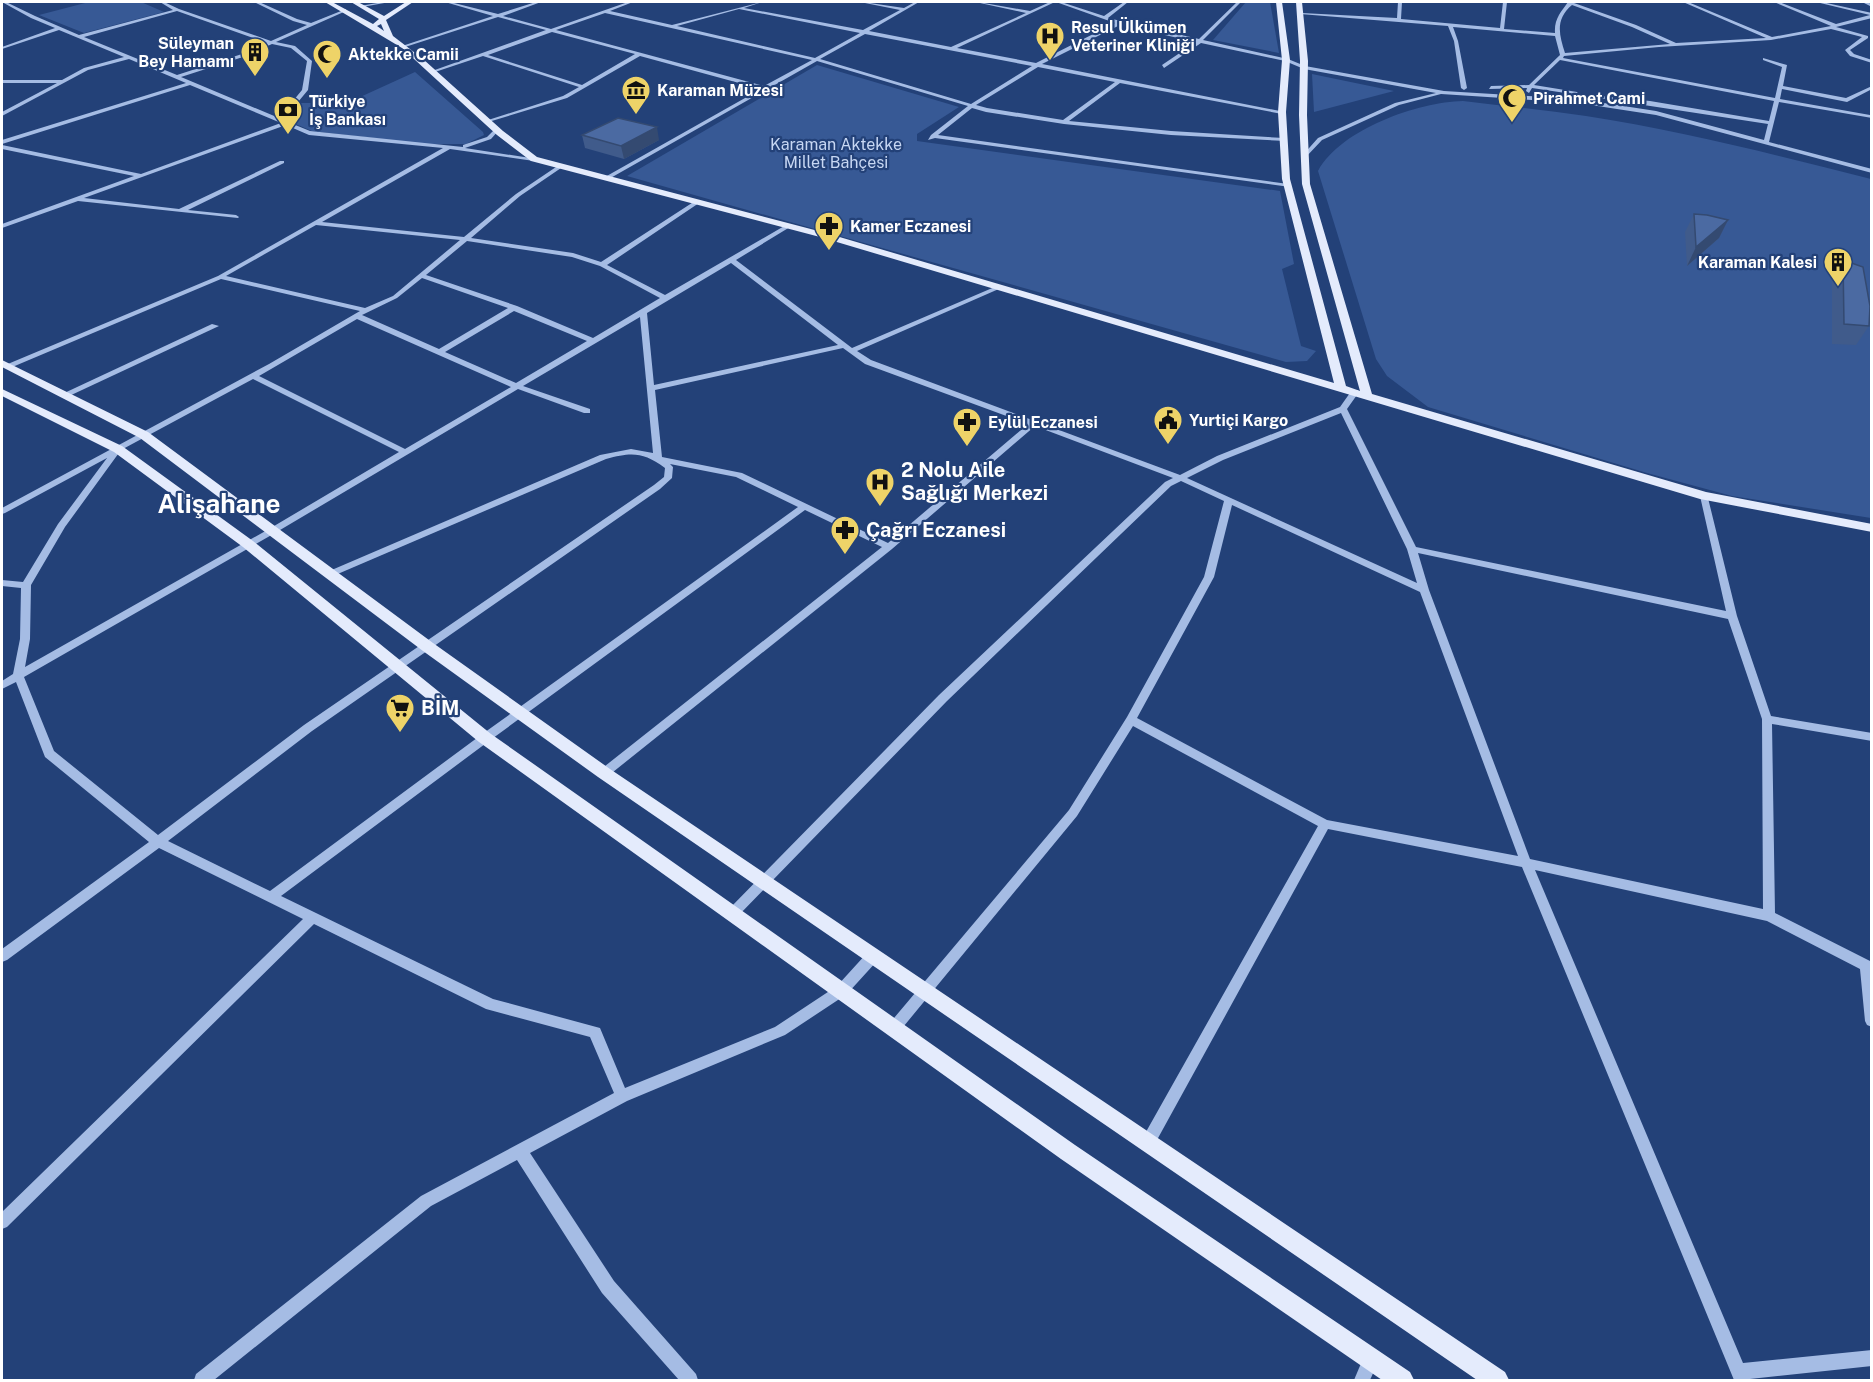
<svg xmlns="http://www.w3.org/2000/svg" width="1873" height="1382" font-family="'Public Sans',sans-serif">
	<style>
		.green { fill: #375995 }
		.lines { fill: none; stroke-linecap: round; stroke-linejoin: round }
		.minor { fill: #a5bce4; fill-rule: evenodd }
		.major { fill: #e4ebfc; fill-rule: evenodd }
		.wall { fill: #405b8b }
		.shaded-wall { fill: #344a71 }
		.building { fill: #4b6aa2; stroke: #344a71; stroke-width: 1.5 }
		.labels { text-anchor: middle; stroke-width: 4.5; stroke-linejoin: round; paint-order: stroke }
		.far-poi-label { font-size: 16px; font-weight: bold; fill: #fff; stroke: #234178; text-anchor: start }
		.far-park-label { font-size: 16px; fill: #c7d7f3; stroke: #234178 }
		.poi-label { font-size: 20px; font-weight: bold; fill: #fff; stroke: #234178; text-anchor: start }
		.district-label { font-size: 26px; font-weight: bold; fill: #fff; stroke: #234178 }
	</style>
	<rect width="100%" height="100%" fill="#234178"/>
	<!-- green -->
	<g class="green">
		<polygon points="89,2 141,2 164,12 84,33 39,15"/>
		<polygon points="1246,2 1270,2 1279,53 1213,40"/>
		<polygon points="817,65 959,107 917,134 917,141 1280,191 1294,264 1282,269 1301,346 1316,351 1307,361 1286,362 627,176"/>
		<polygon points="415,72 483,132 484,135 466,144 424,144 312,131 286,120 299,103 347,103"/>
		<polygon points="1312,74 1394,91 1314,112"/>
		<path d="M1463,101C1504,106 1545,110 1586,116C1682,131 1777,155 1871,179V518L1732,496L1647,473L1428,407L1387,376L1376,359L1318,171C1341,129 1418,102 1463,101Z"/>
	</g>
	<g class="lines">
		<!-- minor -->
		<g class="minor">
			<path d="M2,2H6L35,16L79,35L173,10L160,2H164L179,9L271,41L307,25L293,21L254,2H259L297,19L311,23L346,9V11L276,42L295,46L312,61L308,90L283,120L310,131L463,147V145L487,137L496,128L499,130L491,139L465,148L537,159L534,161L450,149L322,222L464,237L516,194L559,165L562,167L561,168L520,196L471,238L573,253L601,262L695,201H699V203L607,265L665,295L786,225H790V227L736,260L852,348L997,286H1001V288L857,351L871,360L1180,475L1217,456L1340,407L1352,390H1358L1359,392L1347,409L1416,547L1726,611L1700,496L1704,493L1707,494L1737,616L1771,716L1872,733V741L1772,724L1775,913L1872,962V1027L1867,1025L1865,1021L1860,969L1767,921L1535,870L1743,1363L1872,1350V1366L1750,1379V1380H1734L1522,867L1328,829L1152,1149L1147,1151L1142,1149L1140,1144L1142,1139L1318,826L1133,726L1077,816L899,1032L894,1034L889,1032L887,1028L889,1024L1069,810L1127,717L1204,577L1224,501L1181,481L1171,486L947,701L737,917L733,918L729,917L727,913L729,909L939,695L1165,482L1173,478L1035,426L892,549L608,776H600L598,773L600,770L882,547L805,510L489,741L281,896L493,999L600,1028L625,1088L775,1027L837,986L867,953L872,951L877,953L878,957L877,961L847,994L785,1035L627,1101L530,1153L614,1281L696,1374L698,1380H679L602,1293L517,1160L431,1206L214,1380H194L196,1374L421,1196L614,1093L590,1037L486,1009L314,924L7,1227L2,1229V1212L303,919L159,848L7,960L2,962V949L149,842L45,757L16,682L2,689V681L13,674L20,639L21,588L2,586V580L23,582L58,524L107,458L5,513L2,514V508L269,364L360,311L221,279L10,368L3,366L218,276L443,148L309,135L286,125L84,198L179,209L280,161H284V163L188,210L236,215L239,217L238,218L78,201L2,228V224L134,176L2,149V145L141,174L281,123L190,85L2,144V140L186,83L129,59L88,70L2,116V112L57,83H2V80H62L84,68L124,57L59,30L2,49V47L55,28L31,18ZM177,11L267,43L242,54L177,75L84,37ZM272,44L291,48L307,61L302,90L279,118L181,77L246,56ZM316,225L460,240L393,296L365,308L226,276ZM467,241L572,257L600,266L660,298L593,338L517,306L426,275ZM731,263L838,345L654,385L647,313ZM422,278L508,308L439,349L362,315L397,298ZM514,311L587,341L516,383L445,352ZM640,317L653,453L631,449L600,455L327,572L325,574L327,576H333L606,459C632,452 643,452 665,468L664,477L654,485L304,725L158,835L54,751L24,677L275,533L518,389L584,413H590V409L523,386ZM357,319L511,387L405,449L259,376ZM843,348L865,364L1028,424L888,543L742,473L662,457L655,390ZM253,379L399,452L269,529L25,667L30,639L31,585L65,527L121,450ZM1341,413L1407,549L1417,583L1187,478L1223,460ZM670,464L736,477L798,507L481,735L270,891L168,841L312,731L660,489L672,478L673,467ZM1232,505L1420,592L1518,856L1327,820L1137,718L1214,577ZM1418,553L1728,619L1762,719L1763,909L1530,859L1429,590Z"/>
			<polygon points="383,2 390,2 362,7 360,6"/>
			<path d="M445,2H450L498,14L536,2H541L503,16L551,29L628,2H633L610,11L672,25L762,2L744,8L863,30L900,10L865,3L863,2L904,8L915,2H919L869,31L951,47L1026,13L980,3L978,2L1030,11L1050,2H1055L957,48L1036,63L1115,23L1056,2H1061L1104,16L1124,2H1128L1108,18L1199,39L1237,2H1241L1203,40L1288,59L1305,66L1444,91L1578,99L1656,111L1764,140L1768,124L1598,98L1601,96L1650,101L1769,121L1774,101L1560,60L1534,85L1577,92L1579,95L1532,88L1529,93L1526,91L1527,88L1489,89L1491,86L1529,85L1560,55L1555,36L1453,27L1458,41L1467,88L1464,90L1461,88L1454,41L1448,26L1300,14L1302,13L1397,18L1398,2H1402L1401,19L1500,28L1503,2H1507L1504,29L1555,33C1554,19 1561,12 1568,2H1575L1574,3L1636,25L1676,43L1766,38L1683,2H1688L1772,37L1831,26L1774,2H1779L1836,24L1870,15L1816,2H1822L1872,13V18L1836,27L1868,36V38L1850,50L1854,54L1872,60V63L1850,56L1845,50L1862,37L1831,29L1771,40L1659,47L1564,56L1563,58L1775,98L1782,67L1763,60V58L1787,65L1783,86L1846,98L1872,86V89L1847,102L1782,89L1780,99L1870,115L1872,118L1779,102L1769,142L1872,169V173L1656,115L1578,103L1441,94L1399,105L1322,140L1305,158L1302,156L1318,138L1395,103L1436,93L1304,69L1285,61L1201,43L1164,68L1162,65L1196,42L1120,25L1042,64L1285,112L1282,114L1120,83L1069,121L1171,131L1284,138L1286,139V141L1171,135L1064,124L986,112L972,108L938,135L1288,184L1290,185V187L935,138L928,140L931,135L968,106L817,61L607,180L605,179V177L761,89L640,56L567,98L485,123V121L563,96L579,87L483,56L432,73V71L546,30L498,17L402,48V46L493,16ZM1572,5L1632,27L1670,44L1565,53C1559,35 1555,19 1572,5ZM739,9L860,33L815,58L677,26ZM605,13L812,60L764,86L556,30ZM552,32L635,54L582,85L488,55ZM865,34L1032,66L971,104L820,59ZM1038,67L1115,82L1063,120L987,108L976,105Z"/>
			<polygon points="1862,2 1866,2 1872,4 1872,7"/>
			<polygon points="212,324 219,326 67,397 61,397 60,395"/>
			<polygon points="1371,1352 1377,1354 1379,1360 1370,1380 1354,1380 1365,1354"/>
		</g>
		<!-- major -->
		<g class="major">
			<path d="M325,2H332L373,24L379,19L351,2H358L384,16L406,2H413L386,20L393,36L423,59L503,131L537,157L826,233L1334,383L1282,179L1278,112L1282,60L1276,2H1282L1290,60L1286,112L1290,179L1346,386L1360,391L1302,184L1299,115L1300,61L1296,2H1302L1308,61L1307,115L1310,184L1372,394L1706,492L1872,524V532L1700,499L820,237L531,161L497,135L402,48ZM381,24L384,31L377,26Z"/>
			<polygon points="2,360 148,432 433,643 610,769 1505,1372 1509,1380 1477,1380 598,777 423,651 140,438 2,367"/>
			<polygon points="2,389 122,446 253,541 491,734 1075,1145 1410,1372 1414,1380 1382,1380 1061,1159 479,742 243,547 114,452 2,396"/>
		</g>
	</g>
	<!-- wall -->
	<g class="wall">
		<polygon points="582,135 659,140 624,159 585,148"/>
		<polygon points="1694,214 1728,220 1719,238 1687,266 1685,232"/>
		<polygon points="1843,260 1869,326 1856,345 1832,344 1832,278"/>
	</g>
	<!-- shaded-wall -->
	<g class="shaded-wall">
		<polygon points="657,127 659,140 624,159 621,146"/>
		<polygon points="1728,220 1719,238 1687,266 1696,247"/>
	</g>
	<!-- building -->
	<g class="building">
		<polygon points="618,118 657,127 621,146 582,135"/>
		<polygon points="1694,214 1707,215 1728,220 1696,247"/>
		<polygon points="1843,260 1863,267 1870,306 1869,326 1844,324"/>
	</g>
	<!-- icons -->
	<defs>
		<g id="hospital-pin" transform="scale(1.5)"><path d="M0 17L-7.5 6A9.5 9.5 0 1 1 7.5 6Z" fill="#eed368" stroke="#234178"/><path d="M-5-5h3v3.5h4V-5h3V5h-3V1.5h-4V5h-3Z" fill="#111"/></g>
		<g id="building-pin" transform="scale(1.5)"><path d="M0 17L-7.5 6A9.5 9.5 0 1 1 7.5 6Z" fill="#eed368" stroke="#234178"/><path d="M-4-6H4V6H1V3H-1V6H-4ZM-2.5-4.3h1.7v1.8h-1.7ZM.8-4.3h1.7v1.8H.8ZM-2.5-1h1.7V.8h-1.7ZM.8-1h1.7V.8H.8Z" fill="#111"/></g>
		<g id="mosque-pin" transform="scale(1.5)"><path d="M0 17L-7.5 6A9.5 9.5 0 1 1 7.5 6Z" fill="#eed368" stroke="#234178"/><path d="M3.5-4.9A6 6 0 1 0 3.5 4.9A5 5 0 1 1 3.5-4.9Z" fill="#111"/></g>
		<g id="museum-pin" transform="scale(1.5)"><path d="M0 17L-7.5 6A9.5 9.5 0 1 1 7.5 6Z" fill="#eed368" stroke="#234178"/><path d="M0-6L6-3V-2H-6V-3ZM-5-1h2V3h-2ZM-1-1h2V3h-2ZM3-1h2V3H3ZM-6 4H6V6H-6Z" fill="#111"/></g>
		<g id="bank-pin" transform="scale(1.5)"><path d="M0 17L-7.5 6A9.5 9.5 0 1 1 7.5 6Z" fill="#eed368" stroke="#234178"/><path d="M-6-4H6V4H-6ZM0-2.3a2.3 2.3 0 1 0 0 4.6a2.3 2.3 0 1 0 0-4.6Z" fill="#111"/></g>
		<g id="pharmacy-pin" transform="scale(1.5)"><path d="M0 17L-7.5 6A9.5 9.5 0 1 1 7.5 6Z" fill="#eed368" stroke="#234178"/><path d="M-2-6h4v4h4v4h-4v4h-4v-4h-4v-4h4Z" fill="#111"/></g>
		<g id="civic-pin" transform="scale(1.5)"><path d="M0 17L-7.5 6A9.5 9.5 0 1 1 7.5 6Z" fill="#eed368" stroke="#234178"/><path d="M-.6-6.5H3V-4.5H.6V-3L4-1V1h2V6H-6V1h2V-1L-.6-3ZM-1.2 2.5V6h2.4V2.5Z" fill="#111"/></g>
		<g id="supermarket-pin" transform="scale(1.5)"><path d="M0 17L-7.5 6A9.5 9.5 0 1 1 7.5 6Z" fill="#eed368" stroke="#234178"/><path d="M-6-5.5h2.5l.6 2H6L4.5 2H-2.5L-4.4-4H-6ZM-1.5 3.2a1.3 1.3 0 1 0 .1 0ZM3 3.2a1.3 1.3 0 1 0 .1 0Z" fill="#111"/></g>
	</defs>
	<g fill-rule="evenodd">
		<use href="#hospital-pin" x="1050" y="36"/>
		<use href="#building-pin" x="255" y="52"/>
		<use href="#mosque-pin" x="327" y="54"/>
		<use href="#museum-pin" x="636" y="90"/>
		<use href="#mosque-pin" x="1512" y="98"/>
		<use href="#bank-pin" x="288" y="110"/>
		<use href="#pharmacy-pin" x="829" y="226"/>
		<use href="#building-pin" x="1838" y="262"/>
		<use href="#civic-pin" x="1168" y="420"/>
		<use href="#pharmacy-pin" x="967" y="422"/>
		<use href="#hospital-pin" x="880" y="482"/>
		<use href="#pharmacy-pin" x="845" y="530"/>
		<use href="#supermarket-pin" x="400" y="708"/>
	</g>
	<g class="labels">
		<!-- far-poi labels -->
		<g class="far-poi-label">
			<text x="1071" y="33">Resul Ülkümen<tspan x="1071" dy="18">Veteriner Kliniği</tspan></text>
			<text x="234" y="49" text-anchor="end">Süleyman<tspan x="234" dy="18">Bey Hamamı</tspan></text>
			<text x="348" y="60">Aktekke Camii</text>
			<text x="657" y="96">Karaman Müzesi</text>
			<text x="1533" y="104">Pirahmet Cami</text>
			<text x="309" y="107">Türkiye<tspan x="309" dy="18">İş Bankası</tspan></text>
			<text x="850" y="232">Kamer Eczanesi</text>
			<text x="1817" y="268" text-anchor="end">Karaman Kalesi</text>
			<text x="1189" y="426">Yurtiçi Kargo</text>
			<text x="988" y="428">Eylül Eczanesi</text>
		</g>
		<!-- far-park labels -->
		<g class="far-park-label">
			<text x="836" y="150">Karaman Aktekke<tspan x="836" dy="18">Millet Bahçesi</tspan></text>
		</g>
		<!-- poi labels -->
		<g class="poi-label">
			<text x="901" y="477">2 Nolu Aile<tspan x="901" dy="23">Sağlığı Merkezi</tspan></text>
			<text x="866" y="537">Çağrı Eczanesi</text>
			<text x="421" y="715">BİM</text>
		</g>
		<!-- district labels -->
		<g class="district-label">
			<text x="219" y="513">Alişahane</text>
		</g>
	</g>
	<!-- border -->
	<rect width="1873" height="1382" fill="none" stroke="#ffffff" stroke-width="6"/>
</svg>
